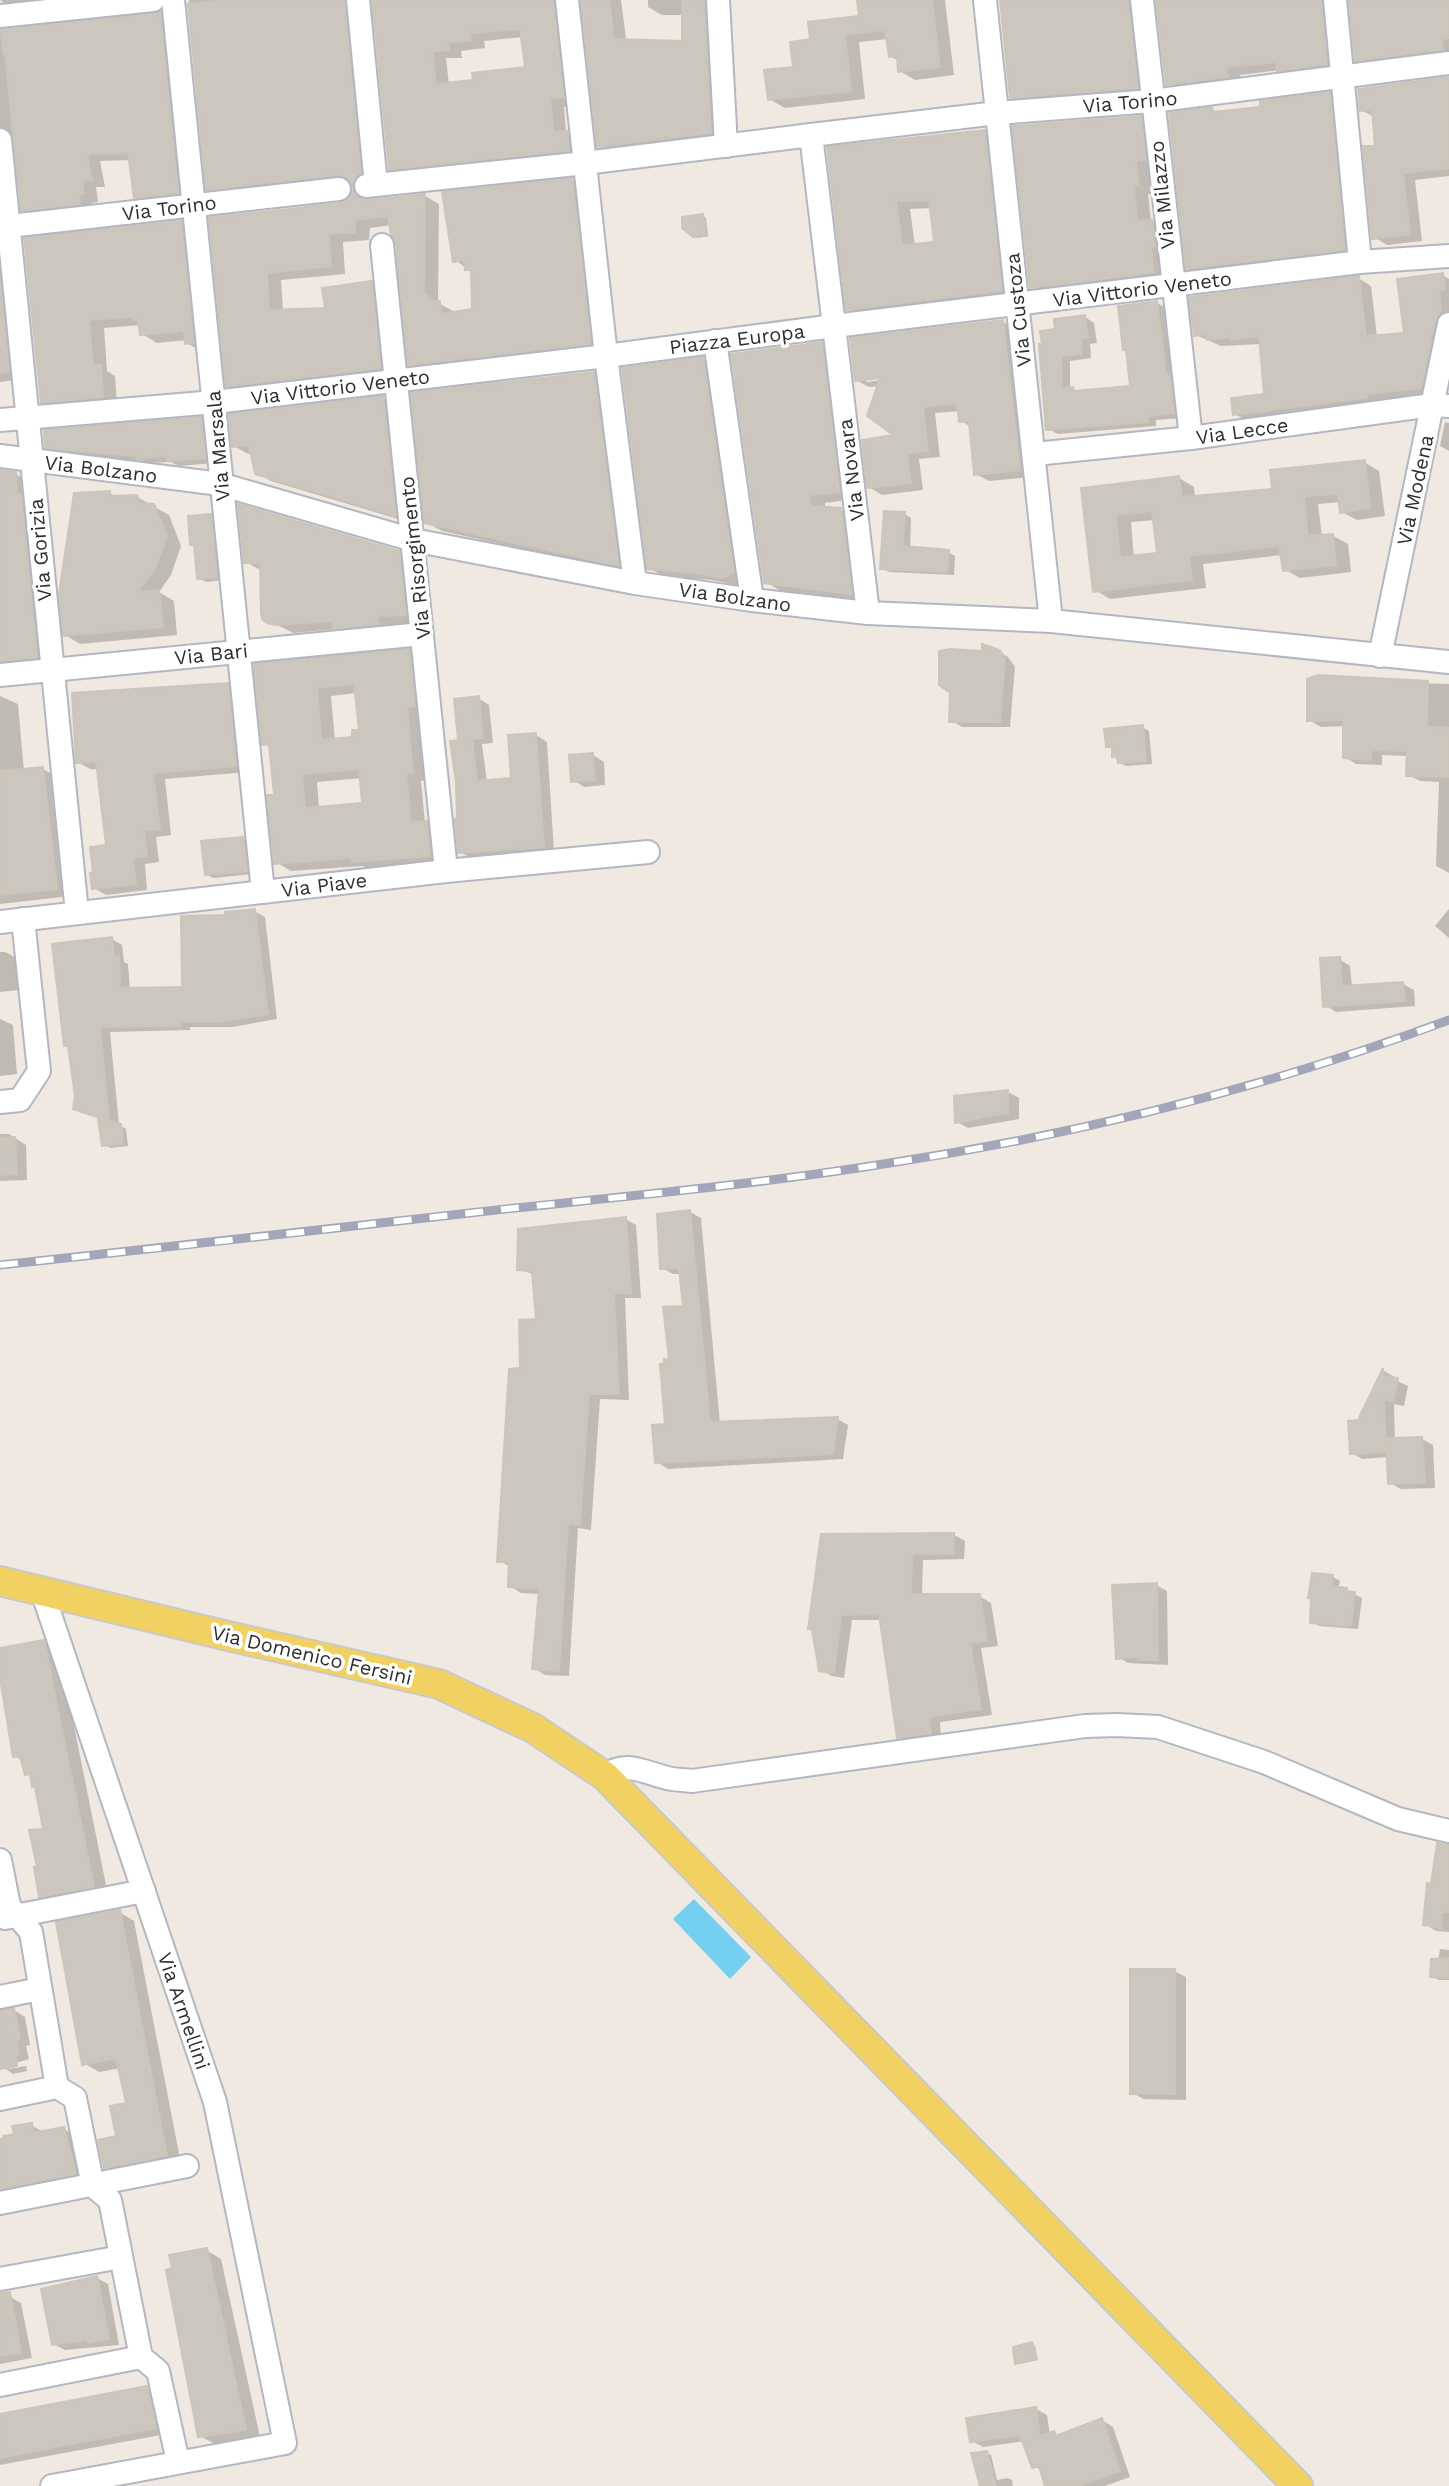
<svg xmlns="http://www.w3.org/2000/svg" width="1449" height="2486" font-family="'Work Sans',sans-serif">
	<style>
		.water { fill: #75cff0 }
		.shadow { fill: #0003; fill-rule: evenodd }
		.building { fill: #cbc7bf; stroke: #cbc5ba; stroke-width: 2; fill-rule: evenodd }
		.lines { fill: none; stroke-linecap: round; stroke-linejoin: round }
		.minor-casing { stroke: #b4b7c1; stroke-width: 26 }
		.major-casing { stroke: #c9c9c9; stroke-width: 32 }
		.minor { stroke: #fff; stroke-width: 22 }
		.major { stroke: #f2d163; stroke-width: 28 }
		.rail-casing { stroke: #a3a6b8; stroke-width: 9 }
		.rail { stroke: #fff; stroke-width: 6; stroke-dasharray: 18; stroke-linecap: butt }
		.labels { text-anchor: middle; stroke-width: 7; stroke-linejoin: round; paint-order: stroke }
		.street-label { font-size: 20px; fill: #2e2e2e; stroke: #fff }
	</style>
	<rect width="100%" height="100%" fill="#efe9e1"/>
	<!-- water -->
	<polygon class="water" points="694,1899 751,1957 730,1979 673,1919"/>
	<!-- shadow -->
	<g class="shadow">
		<polygon points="0,0 102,0 14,9"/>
		<polygon points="189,0 362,0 367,192 352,182 222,197 208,189"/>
		<path d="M374,0H569L577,105L564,107L566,133L581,141L583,158L405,177L390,168ZM523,37L528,69L475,82L449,85L446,58H462L461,51L485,48L484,41Z"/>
		<polygon points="583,0 621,0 631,77 684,43 684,15 662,15 648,7 648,0 718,0 725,141 613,154 599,146"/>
		<polygon points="859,0 945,0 954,75 915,80 900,71 899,61 890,56 888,39 859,42 865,99 785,108 769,99 795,69 812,41 861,18"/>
		<polygon points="1002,0 1146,0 1151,95 1026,105 1011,97"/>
		<polygon points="1158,0 1339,0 1341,72 1293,78 1280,70 1240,75 1241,85 1182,92 1168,84"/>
		<polygon points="1351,0 1449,0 1449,58 1371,68 1357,60"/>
		<polygon points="160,14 174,22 192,200 150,205 135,197 131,160 100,161 105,187 96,187 98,202 92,203 94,211 37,218 23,209 15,135 7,135 0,149 0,32"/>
		<polygon points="1449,78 1449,176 1415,180 1422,241 1387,245 1374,237 1377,148 1375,118 1362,110"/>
		<polygon points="1329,94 1343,103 1358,257 1202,276 1188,268 1212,109 1219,114 1263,109"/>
		<polygon points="1140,118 1156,127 1154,194 1148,194 1151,221 1167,231 1168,281 1047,296 1032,287"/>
		<path d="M984,132L999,140L1016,299L863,318L848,309L829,149ZM932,208L936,244L915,246L910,209Z"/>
		<polygon points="572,180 587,189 605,351 425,373 410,364 398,243 391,225 370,228 369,240 343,242 345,274 281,280 283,311 327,310 371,283 386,292 395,376 243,394 228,385 211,219 341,205 349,201 354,192 368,200 425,196 439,204 438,303 455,312 455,314 474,311 473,273 455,260"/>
		<polygon points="703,216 706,218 708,236 698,238 694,236"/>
		<polygon points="181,223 196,232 202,352 187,343 187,340 157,343 142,334 141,325 104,328 107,371 115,376 117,405 58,410 43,401 26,240"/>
		<polygon points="0,238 23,379 0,382"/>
		<polygon points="1442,275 1449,279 1449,325 1434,394 1378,400 1379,404 1247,421 1235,414 1266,396 1261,344 1221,346 1196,335 1358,278 1371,286 1377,337 1406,334"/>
		<polygon points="1157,303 1166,308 1183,418 1156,420 1156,426 1058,434 1048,429 1058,331 1085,317 1094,323 1097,343 1090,344 1091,358 1070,361 1070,389 1080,393 1132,388"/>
		<path d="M1003,322L1015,329L1032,477L989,481L976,474L971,427L961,421L960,411L935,413L940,457L919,459L923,490L882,495L869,487L898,437L879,386L869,387L856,380ZM890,375V379L866,382V378Z"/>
		<polygon points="821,344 836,353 854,499 825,503 825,509 841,510 856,519 866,601 781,591 766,582"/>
		<polygon points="703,359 718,368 748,582 739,586 712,580 665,577 649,568"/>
		<polygon points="593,374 609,382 633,573 442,531 426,522"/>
		<polygon points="383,398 397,406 408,522 271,481 257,472 253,453 248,454 234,446"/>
		<polygon points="201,419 211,425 215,463 179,466 171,462 148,463 144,461 58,453 47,446"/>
		<polygon points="1445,422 1449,423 1449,451 1440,446"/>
		<path d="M1364,462L1379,471L1385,516L1357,520L1342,512L1341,502L1318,504L1322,537L1333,536L1348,544L1351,572L1300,578L1284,569L1282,555L1203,564L1206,588L1110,599L1095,590L1083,490L1179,478L1194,487L1195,498L1275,491ZM1155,520L1159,555L1134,558L1131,522Z"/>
		<polygon points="0,473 15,474 30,482 51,665 0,669"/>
		<polygon points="110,493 117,497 137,497 169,515 181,546 171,575 159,592 174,601 177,635 80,644 65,635"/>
		<polygon points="904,514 911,518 910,549 948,552 955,556 954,575 889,572 882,568"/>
		<polygon points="210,516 217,520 223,580 206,582 199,578"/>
		<polygon points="398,552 414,561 420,623 393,624 393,632 350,636 339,629 293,633 264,618 262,571 246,562"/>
		<polygon points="996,650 1008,657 1015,667 1010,727 962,727 951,720 984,654"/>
		<path d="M409,651L424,660L427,780L421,781L425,823L441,832L444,864L370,870L363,866L291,871L276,862V796L272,748L264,744L256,666ZM357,693L361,732L355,739L335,741L331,696ZM362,778L364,805L319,808L317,782Z"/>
		<polygon points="1375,682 1449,684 1449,873 1436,866 1439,782 1420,781 1408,775 1409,756 1382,755 1382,765 1356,764 1345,757 1345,726 1321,727 1309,720"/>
		<polygon points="227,685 240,692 248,772 165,779 171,835 156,837 159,862 145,864 147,890 106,895 94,888 108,847 99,769 90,769 78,762"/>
		<polygon points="0,696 18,704 24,771 43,769 57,777 71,896 0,904"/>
		<polygon points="478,698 489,705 493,743 482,744 487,782 513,780 536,735 547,742 554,852 471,858 460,852 461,742"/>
		<polygon points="1142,727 1149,731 1152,764 1126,766 1119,762 1114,756 1114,750 1108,746"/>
		<polygon points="593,755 604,762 605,785 584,787 573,780"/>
		<polygon points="243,839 250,843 253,874 213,878 206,874"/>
		<polygon points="1449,909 1449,938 1435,926"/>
		<polygon points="254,911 265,917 277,1019 232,1027 190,1027 190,1030 110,1032 119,1125 126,1129 128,1146 110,1148 104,1144 100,1119 75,1108 112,939 122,945 124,962 128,964 130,990 184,989 227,917"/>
		<polygon points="0,952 5,952 17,958 19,990 0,992"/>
		<polygon points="1339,959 1350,966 1352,987 1403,984 1414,990 1415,1006 1336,1012 1325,1005"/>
		<polygon points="0,1019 13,1025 17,1074 0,1076"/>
		<polygon points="1008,1092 1019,1098 1019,1119 968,1128 957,1122"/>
		<polygon points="0,1134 9,1134 26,1145 27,1180 0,1181"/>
		<polygon points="690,1212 701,1218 720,1424 837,1419 848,1425 843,1459 668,1469 657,1462 667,1426 671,1361 686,1308 682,1274 673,1274 662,1268"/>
		<polygon points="625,1219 636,1225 641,1298 625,1298 629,1400 600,1399 591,1530 578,1528 569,1676 545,1675 534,1668 540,1594 521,1593 510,1586 510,1567 499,1560 522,1370 538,1321 535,1275 519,1269"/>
		<polygon points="1384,1371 1393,1376 1393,1379 1408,1386 1404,1406 1394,1404 1395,1440 1422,1439 1433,1445 1435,1488 1401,1489 1390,1483 1389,1457 1362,1459 1352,1453 1360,1422"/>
		<polygon points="954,1535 965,1541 964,1559 923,1560 922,1596 979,1596 991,1603 998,1646 981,1648 992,1715 940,1722 941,1739 910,1743 899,1737 882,1620 852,1620 844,1678 832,1676 820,1670 814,1630 810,1628 823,1536"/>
		<polygon points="1333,1577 1340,1581 1338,1589 1346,1590 1362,1598 1358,1629 1319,1626 1312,1622"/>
		<polygon points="1156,1585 1167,1591 1168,1665 1128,1663 1118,1657"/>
		<polygon points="43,1642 59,1651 108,1895 56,1905 41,1896 40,1869 45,1830 37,1788 34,1786 32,1777 27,1774 24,1761 15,1756 0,1666 0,1650"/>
		<polygon points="1449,1862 1449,1932 1436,1931 1425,1924 1433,1886"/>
		<polygon points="119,1912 134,1921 181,2164 120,2176 105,2167 128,2104 121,2068 99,2072 84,2063"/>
		<polygon points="1440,1949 1449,1950 1449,1980 1439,1980 1432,1976 1438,1961"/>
		<polygon points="1174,1971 1186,1977 1186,2100 1144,2099 1132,2093"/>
		<polygon points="14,2010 25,2017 30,2045 26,2046 29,2059 9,2065 9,2069 26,2066 27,2071 13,2074 0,2065 0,2012"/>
		<polygon points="31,2125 45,2133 64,2129 78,2138 90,2181 0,2198 0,2141 16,2136"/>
		<polygon points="206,2250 221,2259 260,2437 215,2444 200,2436"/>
		<polygon points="97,2278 108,2284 119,2345 65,2350 53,2344"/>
		<polygon points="10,2297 21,2303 32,2358 0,2364 0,2299"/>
		<polygon points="1032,2344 1035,2346 1038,2360 1020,2364 1017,2362"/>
		<polygon points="147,2388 157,2394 166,2434 0,2465 0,2417"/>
		<polygon points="1036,2409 1047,2415 1050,2435 1054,2433 1060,2437 1102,2420 1113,2427 1130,2477 1105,2486 1051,2486 1043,2471 1034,2466 1025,2441 983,2447 972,2441"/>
		<polygon points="987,2453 991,2455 997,2480 1008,2478 1012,2480 1013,2486 982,2486"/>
	</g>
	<!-- building -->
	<g class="building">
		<polygon points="225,0 344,0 361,173 354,180 352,186 345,177 337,175 206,190 188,4"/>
		<path d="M372,0H553L564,97L550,99L554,132L567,131L569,151L389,170ZM520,29L525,67L472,73L473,80L436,84L432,51L449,50L448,43L471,40L470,33Z"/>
		<polygon points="581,0 609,0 614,39 682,41 682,0 704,0 711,133 597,147"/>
		<polygon points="857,0 932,0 940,67 898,72 897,56 889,57 885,30 845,34 851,91 768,100 764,70 793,67 790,42 810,39 808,22 859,16"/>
		<polygon points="1000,0 1128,0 1138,88 1010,98"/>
		<polygon points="1156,0 1321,0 1327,64 1277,71 1276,62 1226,67 1228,77 1166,85"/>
		<polygon points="1349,0 1449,0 1449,38 1442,39 1443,50 1355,61"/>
		<polygon points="160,12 178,193 134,198 128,153 87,154 92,180 82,180 84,194 79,195 80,204 21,211 5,54 3,54 1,30"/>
		<polygon points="1449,77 1449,168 1403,173 1410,234 1372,239 1363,146 1375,146 1372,110 1360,111 1358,89"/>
		<polygon points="1330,92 1345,250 1186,269 1169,113 1212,107 1213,112 1260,107 1260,101"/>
		<polygon points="1141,116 1146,160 1136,161 1139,186 1134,186 1137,222 1152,220 1155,246 1151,247 1154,273 1030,288 1012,126"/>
		<path d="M985,130L1002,291L846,310L827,147ZM929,200L934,242L902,245L896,201Z"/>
		<polygon points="572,178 591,344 408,365 396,244 391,235 388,216 355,220 355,232 329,234 331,266 267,273 269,310 325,308 322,288 372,281 381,368 226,387 209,218 341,203 348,200 353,189 360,198 367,200 425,194 424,293 434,301 440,301 441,314 472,309 471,270 465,270 464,260 453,262 442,192"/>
		<polygon points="703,214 706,236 693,237 682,228 682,217"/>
		<polygon points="181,221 194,343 185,344 184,331 140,335 138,320 134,320 133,317 89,320 93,365 101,365 103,397 41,403 24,238"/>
		<polygon points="1443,273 1445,289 1439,290 1441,309 1435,321 1421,388 1366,394 1367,398 1233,415 1231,398 1264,394 1259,336 1231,340 1231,337 1207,340 1206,334 1194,336 1189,297 1359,276 1366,336 1404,333 1397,279"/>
		<polygon points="0,281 9,371 0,373"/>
		<polygon points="1157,301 1166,374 1168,374 1170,380 1174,413 1147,416 1148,422 1046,430 1039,344 1042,344 1040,331 1055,329 1054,319 1085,315 1088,338 1081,339 1082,354 1061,356 1062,388 1073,387 1074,391 1130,386 1126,350 1123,350 1118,306"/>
		<polygon points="1003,320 1020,470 974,475 969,421 959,422 957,403 923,407 928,451 907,453 911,483 867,488 862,440 893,435 867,416 880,378 855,381 850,338"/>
		<polygon points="822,342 840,492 810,495 810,506 841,508 852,594 764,583 731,354"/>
		<polygon points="703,357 734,573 722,578 695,573 647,569 622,368"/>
		<polygon points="594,372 619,566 424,523 411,393"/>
		<polygon points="383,396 396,516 255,474 249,445 232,447 229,414"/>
		<polygon points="201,417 205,458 167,461 166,456 136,459 136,456 45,448 44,430"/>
		<path d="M1365,460L1370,508L1340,513L1338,494L1304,496L1308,536L1333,534L1336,565L1283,571L1279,546L1189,556L1192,580L1093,592L1081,488L1179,476L1182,497L1272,489L1270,470ZM1152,511L1157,553L1120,557L1116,515Z"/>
		<polygon points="0,470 16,472 17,495 21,495 37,657 0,661"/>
		<polygon points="110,491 110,496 137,495 139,503 154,504 167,536 156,567 138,592 159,590 163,627 63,636 59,594 74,493"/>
		<polygon points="238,504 399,551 406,615 378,616 379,624 333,629 333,621 276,625 267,623 262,619 261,613 260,563 244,563"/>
		<polygon points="884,511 905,512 903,546 949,550 947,572 880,569"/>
		<polygon points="211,514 217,577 197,579 194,545 190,545 188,516"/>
		<polygon points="982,644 1000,650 1005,659 1000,722 949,722 950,693 939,685 939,651 950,649 982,651"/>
		<path d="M409,649L415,706L407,707L413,773H406L411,822L427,821L430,856L352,862V858L274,864L267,795H274L269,744L262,745L254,664ZM354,684L359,730H352V737L321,740L317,688ZM359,769L362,803L305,808L302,774Z"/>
		<polygon points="1318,675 1428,681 1427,726 1449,728 1449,777 1406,776 1407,751 1371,750 1371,760 1343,758 1343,720 1307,721 1307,679"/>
		<polygon points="228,683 236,766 153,773 160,829 144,831 147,856 133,858 136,884 92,889 90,873 93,872 90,847 106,845 96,762 76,763 72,693"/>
		<polygon points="479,696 483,738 472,739 477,781 511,778 508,735 536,733 544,847 458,853 455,819 457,818 456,782 450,741 458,740 454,699"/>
		<polygon points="1143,725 1146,761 1118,763 1117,757 1112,757 1112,747 1106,747 1104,729"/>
		<polygon points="593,753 595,780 571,782 569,755"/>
		<polygon points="43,767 57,889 0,895 0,771"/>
		<polygon points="243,837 247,871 205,875 201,841"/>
		<polygon points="255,909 268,1014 221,1022 180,1022 180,1026 100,1027 109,1121 73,1109 75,1096 68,1046 64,1046 52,944 112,937 114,957 119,956 120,988 182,987 181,916 225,915 225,912"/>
		<polygon points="1340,957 1342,986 1403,982 1405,1001 1323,1007 1320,958"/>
		<polygon points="1008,1090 1008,1113 955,1123 954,1096"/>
		<polygon points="98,1118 121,1124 123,1144 102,1146"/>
		<polygon points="15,1137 17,1174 0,1175 0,1138"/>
		<polygon points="690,1210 710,1422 838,1417 833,1454 655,1463 652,1425 665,1424 660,1364 664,1364 664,1359 669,1359 663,1307 683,1306 679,1268 660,1269 657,1214"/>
		<polygon points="626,1217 631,1293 614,1293 619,1394 589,1394 580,1525 568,1523 559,1671 532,1669 539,1589 508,1587 509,1562 497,1562 509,1369 520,1368 519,1320 536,1319 532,1271 517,1270 518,1229"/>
		<polygon points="1383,1368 1383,1376 1398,1378 1393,1401 1384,1400 1386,1452 1350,1454 1348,1421 1358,1420"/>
		<polygon points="1422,1437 1425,1483 1388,1484 1386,1438"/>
		<polygon points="954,1533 954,1554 912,1554 911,1594 980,1594 987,1641 970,1643 981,1709 929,1717 931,1733 897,1738 879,1614 841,1615 834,1673 819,1671 812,1629 808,1629 821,1534"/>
		<polygon points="1312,1573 1333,1575 1332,1586 1347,1588 1346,1591 1355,1592 1351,1626 1310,1623 1311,1598 1308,1598"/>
		<polygon points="1157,1583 1158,1660 1137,1660 1137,1657 1116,1659 1112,1585"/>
		<polygon points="44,1640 94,1887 39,1897 34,1867 37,1867 29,1830 43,1829 35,1787 32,1787 30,1774 25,1775 20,1756 13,1757 0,1678 0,1648"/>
		<polygon points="1437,1843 1449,1845 1449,1912 1442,1912 1441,1928 1423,1925 1427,1883 1431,1884"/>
		<polygon points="120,1910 167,2156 104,2168 98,2140 116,2136 110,2106 126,2103 116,2058 82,2065 56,1922"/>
		<polygon points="1449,1958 1449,1978 1430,1977 1431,1959"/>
		<rect x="1130" y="1969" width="45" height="125"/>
		<polygon points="14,2008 20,2039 16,2040 19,2054 15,2055 17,2066 0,2069 0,2011"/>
		<polygon points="32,2123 33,2133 64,2127 76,2174 0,2189 0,2139 4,2139 3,2136 14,2134 12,2126"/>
		<polygon points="207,2248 246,2430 198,2437 166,2270 172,2268 169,2255"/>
		<polygon points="97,2276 109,2339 88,2343 87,2340 52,2345 41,2289"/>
		<polygon points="10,2292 21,2353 0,2356 0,2293"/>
		<polygon points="1032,2342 1037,2359 1015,2364 1013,2347"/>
		<polygon points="147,2386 156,2428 0,2458 0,2414"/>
		<polygon points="1036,2407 1040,2436 1054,2431 1056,2436 1102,2418 1120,2471 1078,2486 1045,2486 1039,2466 1032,2468 1020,2435 970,2442 966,2418"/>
		<polygon points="987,2451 996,2486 980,2486 971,2453"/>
	</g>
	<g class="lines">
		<!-- minor casing -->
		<g class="minor-casing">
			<g id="minor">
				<polyline points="173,0 263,892"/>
				<polyline points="358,0 376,185"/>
				<polyline points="718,0 726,146"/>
				<polyline points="985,0 1051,621"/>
				<polyline points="1142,0 1191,438"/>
				<polyline points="1335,0 1360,262"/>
				<polyline points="0,16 153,0"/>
				<polyline points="811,135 997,113 1152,101 1449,63"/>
				<polyline points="0,140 77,913"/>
				<polyline points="366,186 585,163 811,135 834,326 606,356 567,0"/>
				<polyline points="0,227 339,189"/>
				<polyline points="382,245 446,871"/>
				<polyline points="715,341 752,600"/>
				<polyline points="0,420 215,402 606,356 635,583"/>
				<polyline points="1035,454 1191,438 1432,405 1449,406"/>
				<polyline points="0,456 220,484 413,540 635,583 752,600 868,613 1051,621 1449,662"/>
				<polyline points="868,613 834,326 1360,262 1449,256"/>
				<polyline points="1380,656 1449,324"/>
				<polyline points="0,675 422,634"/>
				<polyline points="0,922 446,871 648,852"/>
				<polyline points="0,1102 20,1100 39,1071 23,919"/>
				<polyline points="42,1591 215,2102 285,2443 52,2486"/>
				<path d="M605,1776C627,1758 648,1775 672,1779C679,1780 686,1780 692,1781L1085,1726L1117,1725L1158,1727L1264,1762L1398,1819L1449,1831"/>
				<polyline points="0,1860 9,1906 31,1932 57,2087 75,2098 93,2186 110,2200 141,2357 158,2371 178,2462"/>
				<polyline points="5,1918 144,1891"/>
				<polyline points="0,1997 40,1989"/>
				<polyline points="0,2099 57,2087"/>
				<polyline points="0,2203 187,2166"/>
				<polyline points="0,2279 121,2257"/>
				<polyline points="0,2385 141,2357"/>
			</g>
		</g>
		<!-- major casing -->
		<g class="major-casing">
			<polyline id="major" points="0,1581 228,1636 439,1684 533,1728 605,1776 1298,2486"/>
		</g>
		<!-- minor -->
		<use href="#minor" class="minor"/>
		<!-- major -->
		<use href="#major" class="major"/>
		<!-- rail casing -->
		<g class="rail-casing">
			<path id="rail" d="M0,1265C172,1247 344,1227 515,1208C640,1195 766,1183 890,1163C1080,1134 1269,1087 1449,1020"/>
		</g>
		<!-- rail -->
		<use href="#rail" class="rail"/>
	</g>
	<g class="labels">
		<!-- street labels -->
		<g class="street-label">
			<text transform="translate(1130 102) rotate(-5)" y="7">Via Torino</text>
			<text transform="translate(1162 195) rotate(-96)" y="7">Via Milazzo</text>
			<text transform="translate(169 208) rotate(-7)" y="7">Via Torino</text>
			<text transform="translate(1142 289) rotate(-7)" y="7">Via Vittorio Veneto</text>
			<text transform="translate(1018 310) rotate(-96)" y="7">Via Custoza</text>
			<text transform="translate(737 339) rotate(-7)" y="7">Piazza Europa</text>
			<text transform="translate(340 387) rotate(-7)" y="7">Via Vittorio Veneto</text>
			<text transform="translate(1242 431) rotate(-8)" y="7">Via Lecce</text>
			<text transform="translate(218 446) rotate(-95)" y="7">Via Marsala</text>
			<text transform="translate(101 469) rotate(7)" y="7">Via Bolzano</text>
			<text transform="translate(851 470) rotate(-97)" y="7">Via Novara</text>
			<text transform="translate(1415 490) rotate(-78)" y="7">Via Modena</text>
			<text transform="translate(40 550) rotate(-95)" y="7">Via Gorizia</text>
			<text transform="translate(415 558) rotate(-96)" y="7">Via Risorgimento</text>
			<text transform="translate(735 597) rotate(8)" y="7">Via Bolzano</text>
			<text transform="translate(211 654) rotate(-6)" y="7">Via Bari</text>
			<text transform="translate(324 885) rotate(-7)" y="7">Via Piave</text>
			<text transform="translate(312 1655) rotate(13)" y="7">Via Domenico Fersini</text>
			<text transform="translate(184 2011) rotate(71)" y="7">Via Armellini</text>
		</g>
	</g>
</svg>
